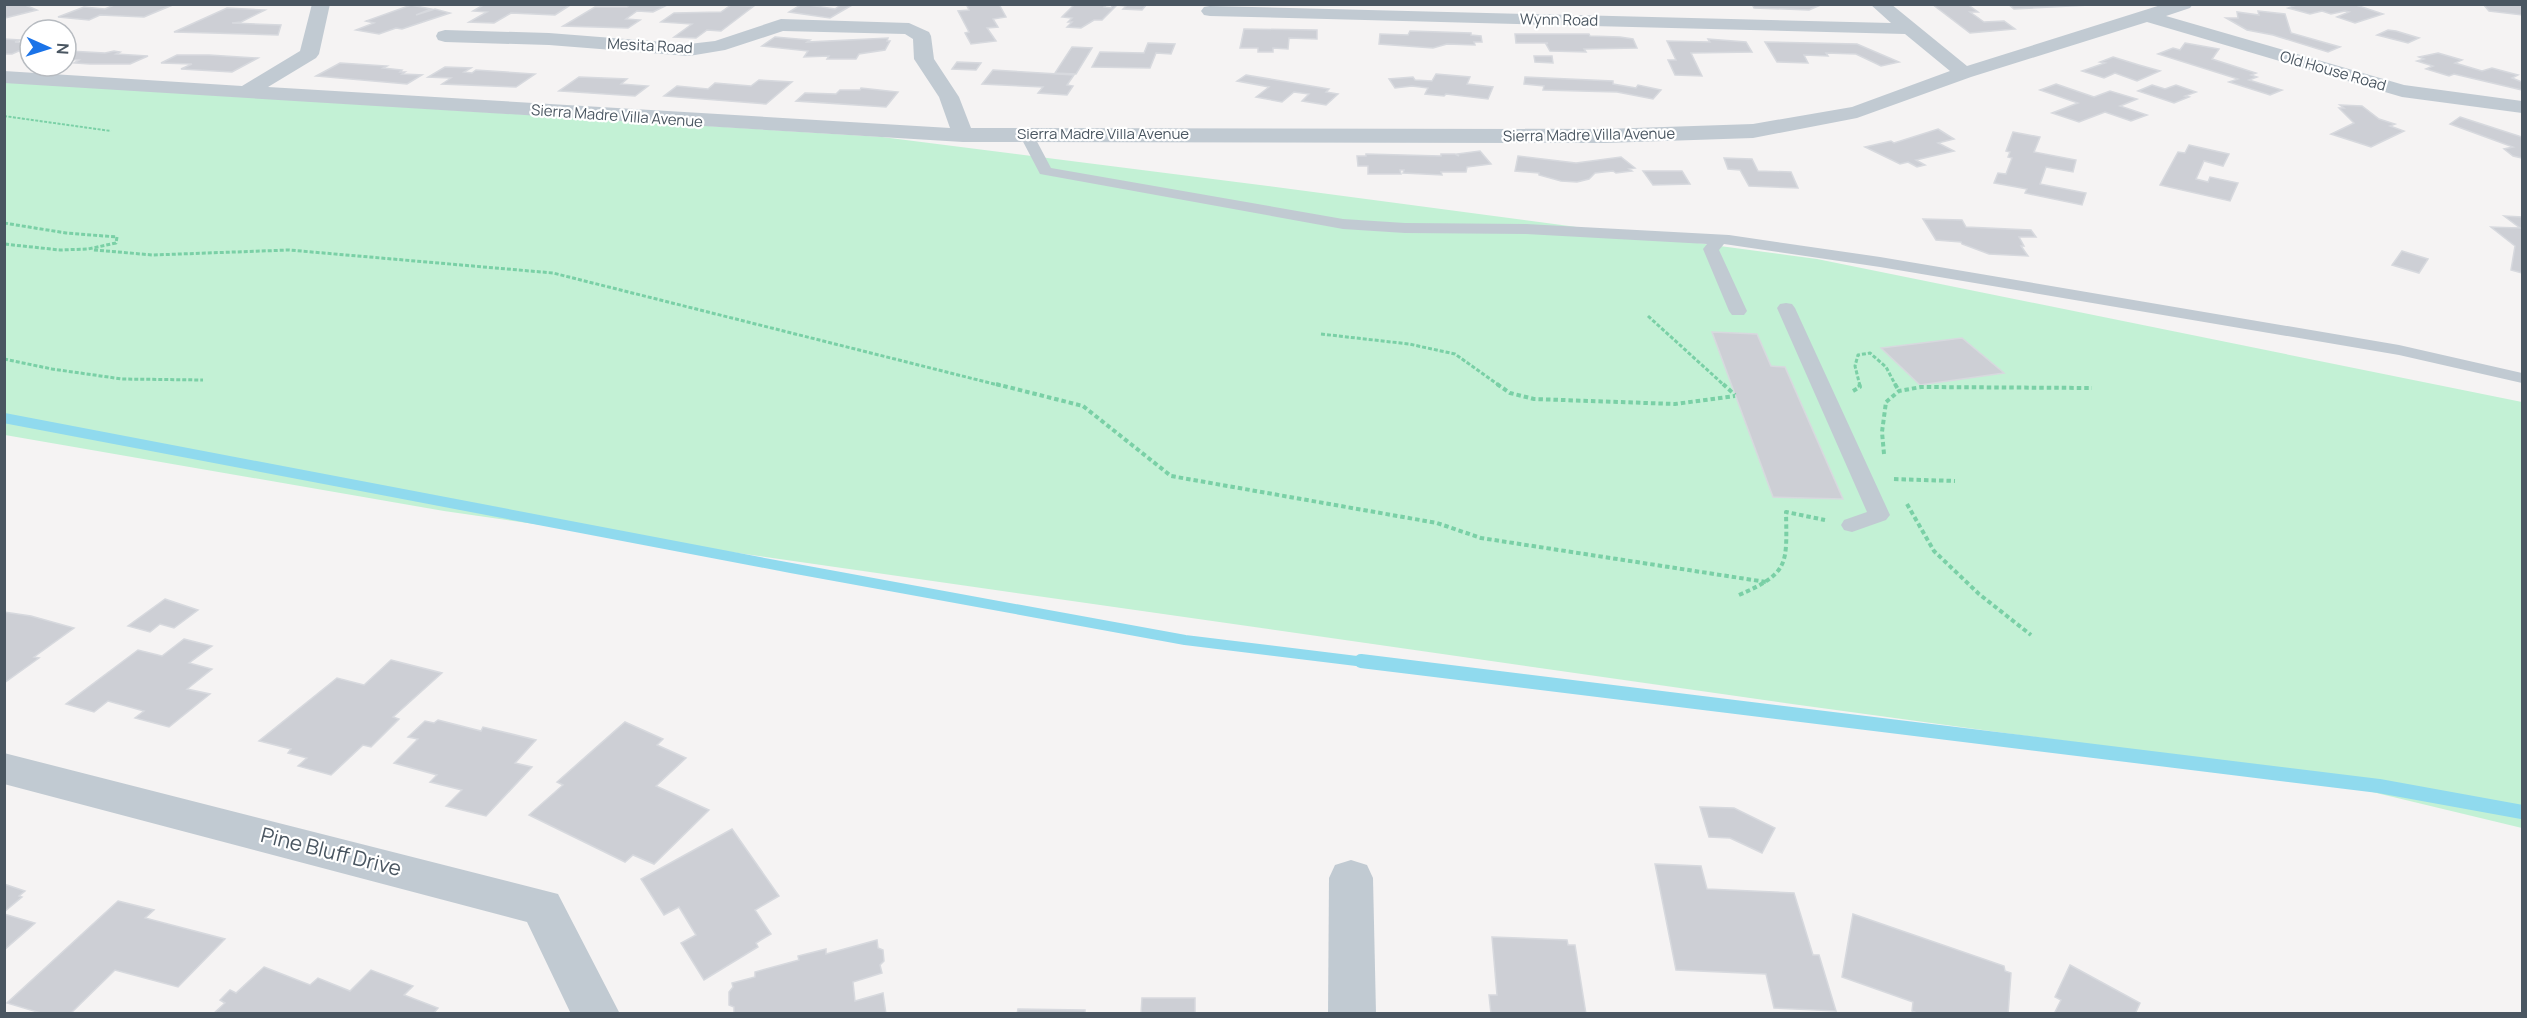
<svg xmlns="http://www.w3.org/2000/svg" width="2527" height="1018" font-family="Manrope,sans-serif">
	<style>
		.green { fill: #c3f1d5 }
		.lines { fill: none; stroke-linecap: round; stroke-linejoin: round }
		.stream-far1 { stroke: #90daee; stroke-width: 10 }
		.stream { stroke: #90daee; stroke-width: 14 }
		.building { fill: #cdcfd5; stroke: #d7d9de; stroke-width: 1.5 }
		.path-far2 { stroke: #7ad0a6; stroke-width: 2; stroke-dasharray: 3 1.5; stroke-linecap: butt }
		.path-far1 { stroke: #7ad0a6; stroke-width: 3; stroke-dasharray: 4 2; stroke-linecap: butt }
		.path { stroke: #7ad0a6; stroke-width: 4; stroke-dasharray: 4.5 3; stroke-linecap: butt }
		.service { fill: #c1cad2; fill-rule: evenodd }
		.minor { fill: #c1cad2; fill-rule: evenodd }
		.labels { text-anchor: middle; stroke-width: 4.5; stroke-linejoin: round; paint-order: stroke }
		.far-street-label { font-size: 15px; fill: #4a5661; stroke: #fff }
		.near-street-label { font-size: 21px; fill: #4a5661; stroke: #fff }
	</style>
	<rect width="100%" height="100%" fill="#f5f3f3"/>
	<!-- green -->
	<polygon class="green" points="5,82 882,137 1260,185 1817,259 2522,402 2522,828 2285,771 1792,704 444,511 5,435"/>
	<g class="lines">
		<!-- stream-far1 -->
		<polyline class="stream-far1" points="4,418 791,568 1185,640 1373,663"/>
		<!-- stream -->
		<polyline class="stream" points="1361,661 2379,786 2522,812"/>
	</g>
	<!-- building -->
	<g class="building">
		<polygon points="4,4 23,4 37,10 5,18"/>
		<polygon points="137,4 175,4 144,17 100,15 89,20 58,17 84,7 105,9 114,5"/>
		<polygon points="485,4 572,4 555,15 511,13 494,23 469,22 487,12 473,11"/>
		<polygon points="631,4 665,6 653,12 637,11 626,19 640,20 628,28 563,26 595,7 627,7"/>
		<polygon points="802,4 835,9 842,4 854,4 830,18 789,12"/>
		<polygon points="966,4 1001,4 1000,6 1006,17 993,19 998,27 987,28 996,41 971,44 965,33 969,32 958,11 969,10"/>
		<polygon points="1075,4 1107,4 1104,7 1111,8 1113,4 1147,4 1142,10 1123,9 1126,6 1117,5 1102,20 1094,20 1081,28 1067,27 1072,22 1068,22 1072,18 1062,17"/>
		<polygon points="1752,4 1823,4 1809,10 1754,8"/>
		<polygon points="1932,4 1967,4 1978,12 1970,12 1984,22 2004,21 2015,29 1970,33"/>
		<polygon points="2008,4 2089,4 2089,5 2014,9"/>
		<polygon points="2353,4 2383,14 2355,23 2337,17 2349,12 2345,11 2331,14 2322,11 2310,14 2288,8 2299,4"/>
		<polygon points="2483,4 2522,4 2522,15 2489,11"/>
		<polygon points="411,5 431,9 416,15 435,9 450,13 402,29 396,28 379,34 356,30 374,23 366,21"/>
		<polygon points="731,5 754,6 721,31 707,30 696,38 674,37 692,24 661,22 674,13 721,12"/>
		<polygon points="227,8 265,10 241,22 232,23 281,25 278,35 174,32"/>
		<polygon points="2258,11 2285,14 2291,33 2340,47 2328,52 2273,35 2247,30 2226,18 2238,18 2237,12 2259,15"/>
		<polygon points="1244,29 1317,30 1317,39 1289,38 1288,49 1273,48 1273,52 1258,52 1258,48 1240,48"/>
		<polygon points="2388,30 2396,31 2419,38 2408,43 2377,35"/>
		<polygon points="1410,31 1471,33 1471,35 1481,36 1482,42 1474,42 1475,45 1447,44 1433,48 1379,44 1380,34 1408,35"/>
		<polygon points="1515,34 1589,34 1590,36 1620,37 1633,39 1637,48 1584,49 1586,52 1550,51 1546,44 1548,43 1516,43"/>
		<polygon points="775,37 810,40 807,42 888,38 887,41 890,41 885,50 859,54 856,59 827,59 829,56 804,57 808,51 762,46"/>
		<polygon points="4,39 21,40 15,42 30,43 30,46 12,54 4,54"/>
		<polygon points="1708,39 1746,42 1752,52 1691,53 1702,76 1675,75 1668,60 1676,60 1667,41 1710,42"/>
		<polygon points="1765,42 1857,44 1899,62 1881,66 1856,54 1826,53 1828,56 1804,55 1808,63 1777,62"/>
		<polygon points="1148,43 1175,44 1171,54 1156,53 1150,68 1092,67 1100,52 1144,53"/>
		<polygon points="2185,43 2219,49 2212,59 2256,73 2251,75 2257,77 2249,80 2282,90 2270,95 2229,82 2238,79 2158,54 2173,48 2180,50"/>
		<polygon points="1072,47 1092,48 1076,74 1055,73"/>
		<polygon points="69,51 105,53 114,51 120,52 116,54 148,56 130,64 90,64 74,63 79,60 66,59 66,52"/>
		<polygon points="2438,53 2462,60 2455,63 2482,71 2492,68 2518,75 2512,78 2522,82 2522,90 2454,74 2449,76 2426,69 2433,66 2417,61 2424,59 2419,57"/>
		<polygon points="177,55 209,55 258,58 232,72 181,69 192,64 161,63"/>
		<polygon points="1534,56 1552,56 1553,63 1535,62"/>
		<polygon points="2113,57 2139,65 2160,71 2137,81 2115,73 2104,78 2082,71 2105,63 2100,62"/>
		<polygon points="957,62 981,63 976,70 952,69"/>
		<polygon points="340,63 387,66 383,68 402,70 400,72 405,72 402,74 422,75 407,84 316,76"/>
		<polygon points="445,67 471,68 464,72 472,73 476,70 535,74 516,87 442,84 451,78 428,77"/>
		<polygon points="993,70 1074,75 1067,85 1073,86 1067,95 1038,93 1043,87 982,84"/>
		<polygon points="1436,74 1470,77 1467,84 1493,87 1488,99 1446,94 1444,96 1425,94 1428,88 1412,86 1395,88 1389,79 1413,77 1415,80 1432,81"/>
		<polygon points="1246,75 1329,89 1326,92 1338,94 1326,105 1302,101 1309,94 1294,92 1282,102 1256,97 1269,87 1237,81"/>
		<polygon points="579,77 627,79 621,84 648,86 635,96 559,91"/>
		<polygon points="1525,77 1613,81 1613,84 1636,88 1638,85 1661,90 1653,99 1617,92 1543,90 1544,86 1524,84"/>
		<polygon points="759,80 792,82 766,104 664,96 677,86 708,89 715,83 751,86"/>
		<polygon points="2056,84 2094,97 2110,91 2137,99 2120,106 2147,115 2131,121 2105,112 2079,122 2052,113 2078,103 2040,90"/>
		<polygon points="2152,85 2165,89 2176,85 2196,92 2185,96 2189,97 2174,103 2138,91"/>
		<polygon points="861,88 898,92 886,107 796,101 805,93 836,94 840,90 860,90"/>
		<polygon points="2340,105 2362,106 2379,119 2395,124 2390,126 2404,131 2371,147 2331,134 2354,123 2339,108 2344,108"/>
		<polygon points="2460,117 2522,137 2522,158 2513,156 2504,149 2513,147 2450,124"/>
		<polygon points="1938,129 1954,139 1938,143 1954,151 1916,160 1925,165 1917,167 1908,162 1900,164 1865,147 1891,141 1894,143"/>
		<polygon points="2013,132 2040,137 2034,152 2076,160 2073,172 2046,167 2040,184 2086,193 2082,205 2025,193 2027,189 1994,183 1998,173 2006,174 2012,158 2008,157 2010,152 2006,151"/>
		<polygon points="2189,145 2229,154 2223,166 2204,161 2196,179 2208,182 2210,177 2238,183 2230,201 2160,185 2178,152 2185,153"/>
		<polygon points="1480,151 1491,164 1467,167 1466,172 1441,172 1442,175 1403,173 1404,170 1400,170 1401,174 1368,174 1368,166 1358,166 1357,156 1366,156 1366,154 1441,156 1441,154 1455,154 1459,156 1457,154"/>
		<polygon points="1518,156 1576,163 1621,157 1635,168 1629,169 1632,171 1616,173 1613,171 1595,173 1589,179 1577,182 1561,181 1539,175 1539,173 1515,171"/>
		<polygon points="1724,158 1752,159 1758,171 1791,172 1798,188 1749,186 1740,170 1728,169"/>
		<polygon points="1643,171 1682,171 1690,184 1653,185"/>
		<polygon points="2504,216 2522,217 2522,273 2511,270 2515,246 2491,227 2520,228"/>
		<polygon points="1923,219 1962,220 1966,227 2031,230 2036,237 2019,237 2024,246 2021,246 2028,256 1989,254 1962,244 1961,242 1936,240"/>
		<polygon points="2402,251 2428,259 2419,273 2392,265"/>
		<polygon points="1712,332 1757,334 1771,366 1785,367 1843,499 1773,497"/>
		<polygon points="1962,338 2004,373 1920,385 1881,348"/>
		<polygon points="165,599 198,610 174,628 160,624 150,632 128,626"/>
		<polygon points="4,612 31,616 74,628 34,657 39,658 4,683"/>
		<polygon points="184,639 212,646 189,663 212,669 187,689 210,694 169,727 135,718 144,711 108,701 94,712 66,704 138,650 162,656"/>
		<polygon points="391,660 442,673 393,717 399,719 371,747 363,745 331,775 298,766 307,758 288,753 291,749 259,741 337,678 364,685"/>
		<polygon points="438,720 481,731 483,727 536,740 515,763 532,767 486,816 446,806 462,790 430,782 437,775 394,763 418,739 408,737 425,721 434,723"/>
		<polygon points="625,722 663,739 657,745 686,758 656,786 709,810 654,864 633,855 625,862 529,815 563,785 557,782"/>
		<polygon points="1700,807 1734,808 1775,828 1762,853 1730,838 1709,837"/>
		<polygon points="732,829 779,896 755,910 771,934 756,943 758,947 704,980 681,943 696,935 679,907 664,915 641,879"/>
		<polygon points="1655,864 1701,866 1707,889 1794,893 1813,955 1819,955 1836,1011 1774,1008 1766,974 1676,970"/>
		<polygon points="4,884 25,891 19,896 22,897 4,912"/>
		<polygon points="118,901 154,910 145,918 225,939 178,987 115,970 70,1014 44,1014 7,1003"/>
		<polygon points="4,914 35,923 4,950"/>
		<polygon points="1853,914 2004,966 2005,971 2011,973 2008,1014 1919,1014 1912,1011 1913,1002 1842,977"/>
		<polygon points="1492,937 1567,940 1568,945 1575,945 1586,1014 1491,1014 1489,995 1497,995"/>
		<polygon points="877,940 878,948 883,950 884,961 880,965 882,973 853,982 855,1001 883,993 886,1014 734,1014 734,1007 729,1005 729,992 733,987 732,983 755,977 755,972 799,960 798,956 826,949 826,954"/>
		<polygon points="2070,965 2140,1003 2135,1014 2054,1014 2061,1000 2055,997"/>
		<polygon points="264,967 310,985 318,978 350,991 371,970 413,986 404,995 438,1008 433,1014 213,1014 225,1003 220,1000 230,990 236,993"/>
		<polygon points="1142,998 1195,998 1195,1014 1141,1014"/>
		<polygon points="1018,1009 1085,1010 1085,1013 1112,1014 1017,1014"/>
	</g>
	<g class="lines">
		<!-- path-far2 -->
		<polyline class="path-far2" points="4,116 111,131"/>
		<!-- path-far1 -->
		<g class="path-far1">
			<polyline points="4,223 66,233 117,237 116,243 88,249 60,250 4,244"/>
			<polyline points="94,250 153,255 289,250 553,273 1002,386"/>
			<polyline points="1648,316 1725,386"/>
			<polyline points="1321,334 1409,344 1455,354 1500,386"/>
			<polyline points="4,359 52,369 122,379 203,380"/>
			<polyline points="1860,386 1855,366 1858,355 1870,353 1886,367 1896,386"/>
		</g>
		<!-- path -->
		<g class="path">
			<polyline points="996,384 1083,406 1171,476 1437,523 1481,538 1766,582"/>
			<polyline points="1497,384 1510,393 1534,399 1675,404 1735,396"/>
			<polyline points="1723,384 1735,395"/>
			<polyline points="1895,384 1899,391"/>
			<polyline points="1853,391 1860,387 1859,384"/>
			<polyline points="1884,454 1882,432 1886,402 1899,391 1921,387 2092,388"/>
			<polyline points="1894,479 1955,481"/>
			<polyline points="1907,504 1934,551 1979,594 2031,635"/>
			<path d="M1739,595C1789,573 1787,565 1786,512L1825,520"/>
		</g>
		<!-- service -->
		<g class="service">
			<polygon points="1026,130 1033,134 1051,168 1343,219 1405,223 1526,224 1729,235 1880,257 2399,345 2522,373 2522,383 2399,355 1880,267 1724,244 1719,250 1747,311 1744,315 1732,315 1729,311 1703,249 1707,244 1526,234 1405,233 1343,229 1040,174 1019,134"/>
			<polygon points="1786,303 1792,304 1795,308 1890,515 1886,520 1852,532 1844,530 1841,525 1844,520 1867,512 1777,308 1780,304"/>
		</g>
		<!-- minor -->
		<g class="minor">
			<polygon points="312,4 330,4 319,54 316,58 268,87 950,128 939,97 914,59 913,39 905,34 783,31 725,50 689,56 549,45 445,42 438,40 436,36 438,32 445,30 549,33 689,44 715,41 781,19 909,23 929,32 931,36 934,59 959,97 971,128 1605,129 1753,124 1852,107 1950,71 1905,34 1210,16 1204,15 1201,11 1204,7 1210,6 1891,23 1870,4 1891,4 1967,66 2164,4 2193,4 2190,8 2166,16 2404,85 2522,101 2522,113 2402,97 2147,22 1971,77 1857,118 1753,138 1605,143 963,142 4,83 4,71 242,86 300,51"/>
			<polygon points="4,753 558,894 620,1014 571,1014 527,922 4,784"/>
			<polygon points="1351,860 1367,865 1373,878 1376,1014 1328,1014 1329,878 1335,865"/>
		</g>
	</g>
	<g class="labels">
		<!-- far-street labels -->
		<g class="far-street-label">
			<text transform="translate(1559 20) rotate(1)" y="5">Wynn Road</text>
			<text transform="translate(650 46) rotate(3)" y="5">Mesita Road</text>
			<text transform="translate(2333 71) rotate(16)" y="5">Old House Road</text>
			<text transform="translate(617 116) rotate(4)" y="5">Sierra Madre Villa Avenue</text>
			<text x="1103" y="139">Sierra Madre Villa Avenue</text>
			<text transform="translate(1589 135) rotate(-1)" y="5">Sierra Madre Villa Avenue</text>
		</g>
		<!-- near-street labels -->
		<g class="near-street-label">
			<text transform="translate(331 852) rotate(14)" y="7">Pine Bluff Drive</text>
		</g>
	</g>
	<!-- border -->
	<rect width="2527" height="1018" fill="none" stroke="#4a5661" stroke-width="12"/>
	<!-- north arrow -->
	<g transform="translate(48 48) rotate(93)"><circle r="28" fill="#ffffff" stroke="#b7bbc0" stroke-width="1.5"/>
	<path d="M0-4.5L10 22L0 15L-10 22Z" fill="#1a73e8"/>
	<text y="-9" font-size="16" font-weight="bold" text-anchor="middle" fill="#4a5661">N</text>
	</g>
</svg>
